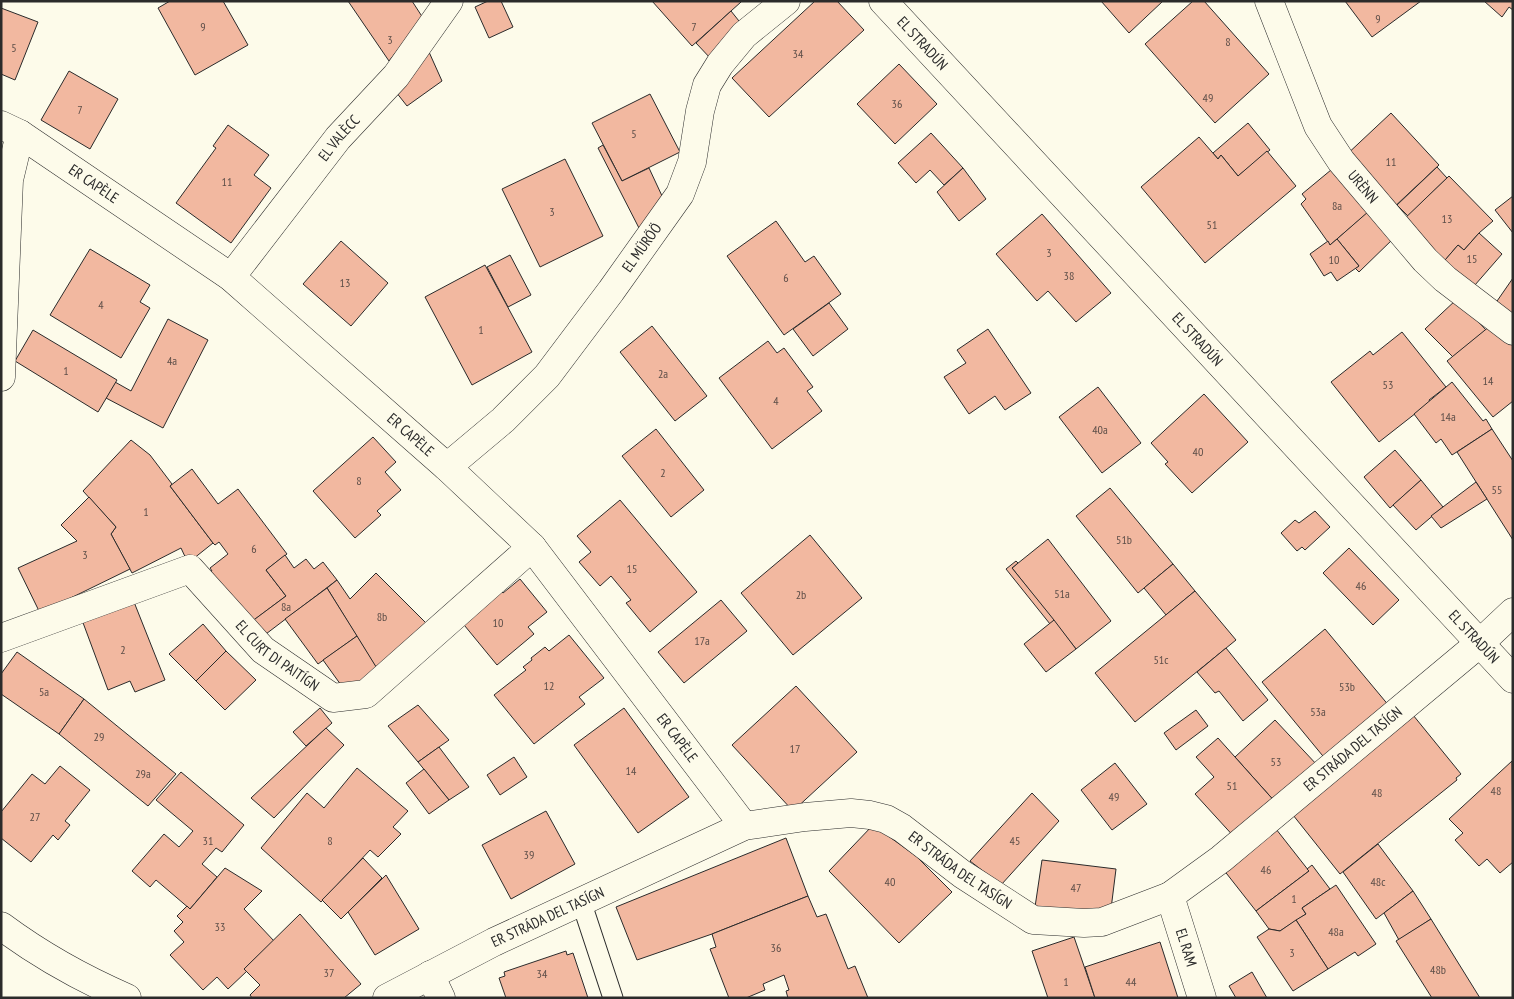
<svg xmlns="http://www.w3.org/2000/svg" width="1514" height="999" font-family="'PT Sans Narrow',sans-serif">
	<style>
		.building { fill: #f2b8a0; stroke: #2b2b2b }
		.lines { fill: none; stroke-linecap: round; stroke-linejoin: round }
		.lane-casing { stroke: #2b2b2b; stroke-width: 21 }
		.street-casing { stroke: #2b2b2b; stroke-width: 29 }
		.primary-casing { stroke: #2b2b2b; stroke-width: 29 }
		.lane { stroke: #fdfbea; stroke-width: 19 }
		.street { stroke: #fdfbea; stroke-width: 28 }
		.primary { stroke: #fdfbea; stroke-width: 28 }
		.labels { text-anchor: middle; stroke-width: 4; stroke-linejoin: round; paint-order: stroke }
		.number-label { font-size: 12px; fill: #5d4e48 }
		.street-label { font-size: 15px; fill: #2b2b2b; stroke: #fdfbea }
	</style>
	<rect width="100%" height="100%" fill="#fdfbea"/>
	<!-- building -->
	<g class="building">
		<polygon points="170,1 223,1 248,45 195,75 158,8"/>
		<polygon points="348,1 412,1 423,18 389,61"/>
		<polygon points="488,1 501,1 513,27 489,38 475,7"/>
		<polygon points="652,1 741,1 741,2 692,46"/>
		<polygon points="815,1 837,1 864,30 769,117 732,78"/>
		<polygon points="1101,1 1163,1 1129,33"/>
		<polygon points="1193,1 1204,1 1269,74 1215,123 1145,44"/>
		<polygon points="1345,1 1421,1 1372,37"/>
		<polygon points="1484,1 1513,1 1513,10 1509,7 1502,17"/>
		<polygon points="1,8 38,22 15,80 1,74"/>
		<polygon points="731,11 743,26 712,60 696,43"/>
		<polygon points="429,52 442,81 407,106 396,92"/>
		<polygon points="899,64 937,104 895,144 857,104"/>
		<polygon points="69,71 118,99 90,149 41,120"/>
		<polygon points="650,94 680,152 622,181 592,123"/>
		<polygon points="1391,113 1439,165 1391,210 1343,158"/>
		<polygon points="1248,123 1270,150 1238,176 1221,155 1218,159 1213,153"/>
		<polygon points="228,125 269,155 254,175 271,188 231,243 176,203 216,148 213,146"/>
		<polygon points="931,133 963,168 944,185 930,170 916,183 898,163"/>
		<polygon points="1199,137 1218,159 1221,155 1238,176 1267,151 1296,186 1205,263 1141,187"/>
		<polygon points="603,145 622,181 649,168 663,198 640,230 598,148"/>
		<polygon points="565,159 603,236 540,267 502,189"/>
		<polygon points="1337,165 1372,209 1330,245 1301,204 1306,199 1302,194"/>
		<polygon points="1437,167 1447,178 1408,216 1397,205"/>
		<polygon points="963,168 986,199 959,221 937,192"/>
		<polygon points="1449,176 1493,221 1479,233 1464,250 1458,245 1441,265 1401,222"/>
		<polygon points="1513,196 1513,233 1495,210"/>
		<polygon points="1369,211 1395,237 1359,272 1355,268 1359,266 1337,239"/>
		<polygon points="1042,214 1111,293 1076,322 1048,291 1037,301 996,254"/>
		<polygon points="776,221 805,262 814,256 841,294 784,335 727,256"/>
		<polygon points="1479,233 1502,254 1468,293 1439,267 1458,245 1464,250"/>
		<polygon points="1337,239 1359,266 1337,281 1331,272 1324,276 1310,254 1328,241 1330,245"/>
		<polygon points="341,241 388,283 351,326 303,284"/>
		<polygon points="90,249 150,285 140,302 150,308 121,358 50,315"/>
		<polygon points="510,255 531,295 508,307 487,267"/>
		<polygon points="485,265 532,352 472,385 425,297"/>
		<polygon points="1513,278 1513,316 1495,304"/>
		<polygon points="1457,299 1486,330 1453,357 1425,329"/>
		<polygon points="829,303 848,329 813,356 793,329"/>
		<polygon points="168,319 208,340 163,428 106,398 115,382 131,391"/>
		<polygon points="652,326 707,396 675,421 620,352"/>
		<polygon points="1490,326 1513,342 1513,401 1493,417 1447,361"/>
		<polygon points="988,329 1031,393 1005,410 995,396 969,414 944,377 966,363 957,350"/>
		<polygon points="33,330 117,380 98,412 15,361"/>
		<polygon points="1402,332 1446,387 1429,400 1430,402 1379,442 1331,382 1370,351 1373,355"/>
		<polygon points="768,341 777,353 784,348 813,387 807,391 822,411 772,449 719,378"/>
		<polygon points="1452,382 1483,421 1486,419 1492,429 1452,455 1441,439 1436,443 1414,414"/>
		<polygon points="1098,387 1141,443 1102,473 1059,417"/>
		<polygon points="1204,394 1248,442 1192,493 1165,464 1168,462 1151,443"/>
		<polygon points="656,429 704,490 671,517 622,456"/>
		<polygon points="1492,429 1513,461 1513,540 1457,452"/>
		<polygon points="373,437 396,462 385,472 401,490 377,511 381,515 355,538 313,491"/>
		<polygon points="131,440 150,455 172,484 170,486 213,543 188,563 181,548 132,573 111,534 116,527 83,491"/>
		<polygon points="1395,450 1421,480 1390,508 1364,477"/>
		<polygon points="192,469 218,504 238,489 287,554 266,570 286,596 246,626 207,575 212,571 210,568 228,554 219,542 215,545 213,543 170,486"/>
		<polygon points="1421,480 1443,507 1416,530 1393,505"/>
		<polygon points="1476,482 1487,499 1441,528 1431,516"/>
		<polygon points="1110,488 1173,564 1138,593 1076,516"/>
		<polygon points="89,497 116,527 111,534 130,569 40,613 18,568 77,541 61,525"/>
		<polygon points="620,500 697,592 650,632 626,603 631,600 611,576 600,586 579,562 591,552 577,536"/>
		<polygon points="1315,511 1330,527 1305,550 1302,547 1297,551 1281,533 1295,520 1299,523"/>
		<polygon points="810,535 862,598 793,655 741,593"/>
		<polygon points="1048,539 1111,621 1076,649 1012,568"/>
		<polygon points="1349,548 1399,600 1373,625 1323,573"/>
		<polygon points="285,555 294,568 306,559 314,569 323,562 337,580 262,637 251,622 286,596 266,570"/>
		<polygon points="1016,561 1018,563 1012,568 1054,620 1050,624 1006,569"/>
		<polygon points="1173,564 1195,591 1166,615 1144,588"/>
		<polygon points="376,573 428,625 380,674 327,588 337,580 350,599"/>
		<polygon points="520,579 547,612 528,627 534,634 497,665 460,620 499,589 503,593"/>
		<polygon points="327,588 357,636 318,664 285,619"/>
		<polygon points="1195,591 1236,640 1135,722 1095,673"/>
		<polygon points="721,600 747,631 684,683 658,652"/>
		<polygon points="134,602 165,680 135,692 130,681 108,690 82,620"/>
		<polygon points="1054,620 1076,649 1046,672 1024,644"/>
		<polygon points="203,624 226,651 196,681 169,654"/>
		<polygon points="1325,629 1390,707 1327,761 1262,682"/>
		<polygon points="569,635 604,678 579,697 585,704 534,744 494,695 526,670 523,667 532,660 531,658 545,647 549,651"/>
		<polygon points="357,636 378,670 346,692 323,660"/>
		<polygon points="1226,648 1268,700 1243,721 1219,691 1215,693 1197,672"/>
		<polygon points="226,651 256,680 225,710 196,681"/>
		<polygon points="17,652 84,699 59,734 1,694 1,674"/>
		<polygon points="796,686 857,752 793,811 732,745"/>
		<polygon points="84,699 176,774 148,806 59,734"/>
		<polygon points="418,705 449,740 418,762 388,726"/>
		<polygon points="320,708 332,723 306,746 293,732"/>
		<polygon points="624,708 689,797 638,833 574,745"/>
		<polygon points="1196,710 1208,726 1176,750 1164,733"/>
		<polygon points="1413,715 1461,774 1456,778 1457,780 1340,874 1293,815"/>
		<polygon points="1275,720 1318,766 1277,804 1235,757"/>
		<polygon points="326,728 344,745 274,818 251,798"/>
		<polygon points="1218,738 1277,804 1237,840 1195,794 1214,777 1196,757"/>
		<polygon points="439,747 469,787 449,800 418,762"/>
		<polygon points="514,757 527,777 500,795 487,775"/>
		<polygon points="1512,761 1513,862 1500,873 1487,859 1479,866 1455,840 1463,833 1449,819"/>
		<polygon points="1115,763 1147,804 1112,830 1081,790"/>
		<polygon points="60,766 90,790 65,821 70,825 58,840 53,835 31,862 1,838 1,812 32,774 45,784"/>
		<polygon points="357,768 408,811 393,827 401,834 378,857 370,850 321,902 261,848 307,793 324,808"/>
		<polygon points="424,769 449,800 429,814 406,783"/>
		<polygon points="181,772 244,825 222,852 216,848 202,864 217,877 190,909 156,880 150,887 132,871 164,834 179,847 193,831 156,800"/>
		<polygon points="1032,793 1059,821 1001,885 970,861"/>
		<polygon points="546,811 575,864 511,899 482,845"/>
		<polygon points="873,825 916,856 952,892 899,943 829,871"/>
		<polygon points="1276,829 1309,871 1256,911 1223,869"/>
		<polygon points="786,838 808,896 712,934 637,960 616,907"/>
		<polygon points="1378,844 1413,891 1376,919 1343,872"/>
		<polygon points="363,858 382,878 341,919 322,900"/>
		<polygon points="1042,860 1116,869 1111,909 1087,912 1035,907"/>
		<polygon points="1312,865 1330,889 1302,908 1306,914 1280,931 1269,929 1256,911 1309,871 1307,869"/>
		<polygon points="225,868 262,891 244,909 274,941 244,969 247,971 228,989 217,977 203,990 170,955 184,942 174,931 183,922 177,916 187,906 190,909"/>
		<polygon points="386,875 419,929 375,955 348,912"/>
		<polygon points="1336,885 1376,944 1358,956 1355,952 1328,969 1296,920 1306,914 1302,908"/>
		<polygon points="1413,891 1431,919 1399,940 1384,913"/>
		<polygon points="808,896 817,917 826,914 848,969 855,966 868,998 788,998 786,991 789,990 784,975 763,984 765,990 746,998 729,998 710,949 716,947 712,934"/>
		<polygon points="300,914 361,984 344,998 252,998 250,995 260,985 244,969"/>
		<polygon points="1431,919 1480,998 1432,998 1396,941"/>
		<polygon points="1296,920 1328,969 1293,991 1257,937 1269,929 1280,931"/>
		<polygon points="1074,937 1095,998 1048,998 1032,951"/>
		<polygon points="1160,942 1178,998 1095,998 1085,967"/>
		<polygon points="566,951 567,955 573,953 588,998 506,998 499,978 505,976 504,972"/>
		<polygon points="1252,972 1267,998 1236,998 1229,986"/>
	</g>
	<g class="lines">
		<!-- lane casing -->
		<g class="lane-casing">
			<polyline id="lane" points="581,901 613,998"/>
		</g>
		<!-- street casing -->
		<g class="street-casing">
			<g id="street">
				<path id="s1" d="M1269,1L1318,126L1341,161L1425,260L1445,279L1513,331"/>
				<path id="s2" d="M1,125L20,134L231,277L447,467L532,547L744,826"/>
				<path id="s3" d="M231,277L338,138L396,76L449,1"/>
				<polyline points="1,377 9,180 20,134"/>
				<path id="s4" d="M447,467L503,420L547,376L611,291L680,194L692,162L700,111L707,85L720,64L744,35L786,1"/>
				<path id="s5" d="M1,638L190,569L263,650L333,698L366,694L532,547"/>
				<path id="s6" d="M1170,896L1202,998"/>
				<path d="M1,926C40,955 83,979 127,998"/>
				<polyline points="430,975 441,998"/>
				<path id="s7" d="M387,998L494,942L744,826L805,817L851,813L870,815L886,819L902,828L962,874L1033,920L1084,923L1102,922L1170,896L1221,859L1480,643L1513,612"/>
			</g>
		</g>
		<!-- primary casing -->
		<g class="primary-casing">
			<g id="primary">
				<path id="s8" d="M883,1L1513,679"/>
			</g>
		</g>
		<!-- lane -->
		<use href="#lane" class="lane"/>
		<!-- street -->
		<use href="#street" class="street"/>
		<!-- primary -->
		<use href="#primary" class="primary"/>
	</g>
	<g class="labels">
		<!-- number labels -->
		<g class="number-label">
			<text x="1378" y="23">9</text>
			<text x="203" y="31">9</text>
			<text x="694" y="31">7</text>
			<text x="390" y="44">3</text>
			<text x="1228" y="46">8</text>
			<text x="14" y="52">5</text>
			<text x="798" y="58">34</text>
			<text x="1208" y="102">49</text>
			<text x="897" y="108">36</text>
			<text x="80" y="114">7</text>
			<text x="634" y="138">5</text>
			<text x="1391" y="166">11</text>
			<text x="227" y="186">11</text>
			<text x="1337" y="210">8a</text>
			<text x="552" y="216">3</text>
			<text x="1447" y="223">13</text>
			<text x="1212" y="229">51</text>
			<text x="1049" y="257">3</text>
			<text x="1472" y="263">15</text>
			<text x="1334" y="264">10</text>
			<text x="1069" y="280">38</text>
			<text x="786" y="282">6</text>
			<text x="345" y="287">13</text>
			<text x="101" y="309">4</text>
			<text x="481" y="334">1</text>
			<text x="172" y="365">4a</text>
			<text x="66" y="375">1</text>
			<text x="663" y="378">2a</text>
			<text x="1488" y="385">14</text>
			<text x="1388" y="389">53</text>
			<text x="776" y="405">4</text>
			<text x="1448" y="421">14a</text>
			<text x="1100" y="434">40a</text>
			<text x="1198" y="456">40</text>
			<text x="663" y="477">2</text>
			<text x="359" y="485">8</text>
			<text x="1497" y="494">55</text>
			<text x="146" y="516">1</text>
			<text x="1124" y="544">51b</text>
			<text x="254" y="553">6</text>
			<text x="85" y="559">3</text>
			<text x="632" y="573">15</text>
			<text x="1361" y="590">46</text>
			<text x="1062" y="598">51a</text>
			<text x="801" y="599">2b</text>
			<text x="286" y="611">8a</text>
			<text x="382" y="621">8b</text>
			<text x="498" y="627">10</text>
			<text x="702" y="645">17a</text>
			<text x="123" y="654">2</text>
			<text x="1161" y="664">51c</text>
			<text x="549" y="690">12</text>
			<text x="1347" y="691">53b</text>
			<text x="44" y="696">5a</text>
			<text x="1318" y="716">53a</text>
			<text x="99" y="741">29</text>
			<text x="795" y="753">17</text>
			<text x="1276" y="766">53</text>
			<text x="631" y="775">14</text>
			<text x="143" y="778">29a</text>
			<text x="1232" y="790">51</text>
			<text x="1496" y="795">48</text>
			<text x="1377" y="797">48</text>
			<text x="1114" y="801">49</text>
			<text x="35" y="821">27</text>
			<text x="208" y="845">31</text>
			<text x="330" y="845">8</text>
			<text x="1015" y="845">45</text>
			<text x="529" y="859">39</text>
			<text x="1266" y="874">46</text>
			<text x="890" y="886">40</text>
			<text x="1378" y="886">48c</text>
			<text x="1076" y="892">47</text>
			<text x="1294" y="903">1</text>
			<text x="220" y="931">33</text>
			<text x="1336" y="936">48a</text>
			<text x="776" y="952">36</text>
			<text x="1292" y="957">3</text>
			<text x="1438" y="974">48b</text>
			<text x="329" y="977">37</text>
			<text x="542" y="978">34</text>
			<text x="1066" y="986">1</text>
			<text x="1131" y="986">44</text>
		</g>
		<!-- street labels -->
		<g class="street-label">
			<text dy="5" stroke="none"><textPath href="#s8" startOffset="58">EL STRADÚN</textPath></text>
			<text dy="5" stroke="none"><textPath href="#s3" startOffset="176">EL VALÈCC</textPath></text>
			<text dy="5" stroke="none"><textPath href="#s2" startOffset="110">ER CAPÈLE</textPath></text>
			<text dy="5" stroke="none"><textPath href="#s1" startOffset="210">URÈNN</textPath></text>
			<text dy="5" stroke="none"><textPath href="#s4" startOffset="295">EL MÜRÖÖ</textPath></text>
			<text dy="5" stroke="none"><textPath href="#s8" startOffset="462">EL STRADÚN</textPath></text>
			<text dy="5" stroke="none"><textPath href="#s2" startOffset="515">ER CAPÈLE</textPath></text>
			<text dy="5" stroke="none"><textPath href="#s8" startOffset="868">EL STRADÚN</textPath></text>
			<text dy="5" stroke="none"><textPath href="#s5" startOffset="325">EL CURT DI PAITÍGN</textPath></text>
			<text dy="5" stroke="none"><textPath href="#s2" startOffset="920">ER CAPÈLE</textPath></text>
			<text dy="5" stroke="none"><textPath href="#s7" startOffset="1095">ER STRÁDA DEL TASÍGN</textPath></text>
			<text dy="5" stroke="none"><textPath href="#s7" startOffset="630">ER STRÁDA DEL TASÍGN</textPath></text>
			<text dy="5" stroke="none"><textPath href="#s7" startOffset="180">ER STRÁDA DEL TASÍGN</textPath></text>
			<text dy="5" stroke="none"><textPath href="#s6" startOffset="54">EL RAM</textPath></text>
		</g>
	</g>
	<!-- border -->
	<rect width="1514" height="999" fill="none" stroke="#2b2b2b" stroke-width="5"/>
</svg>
